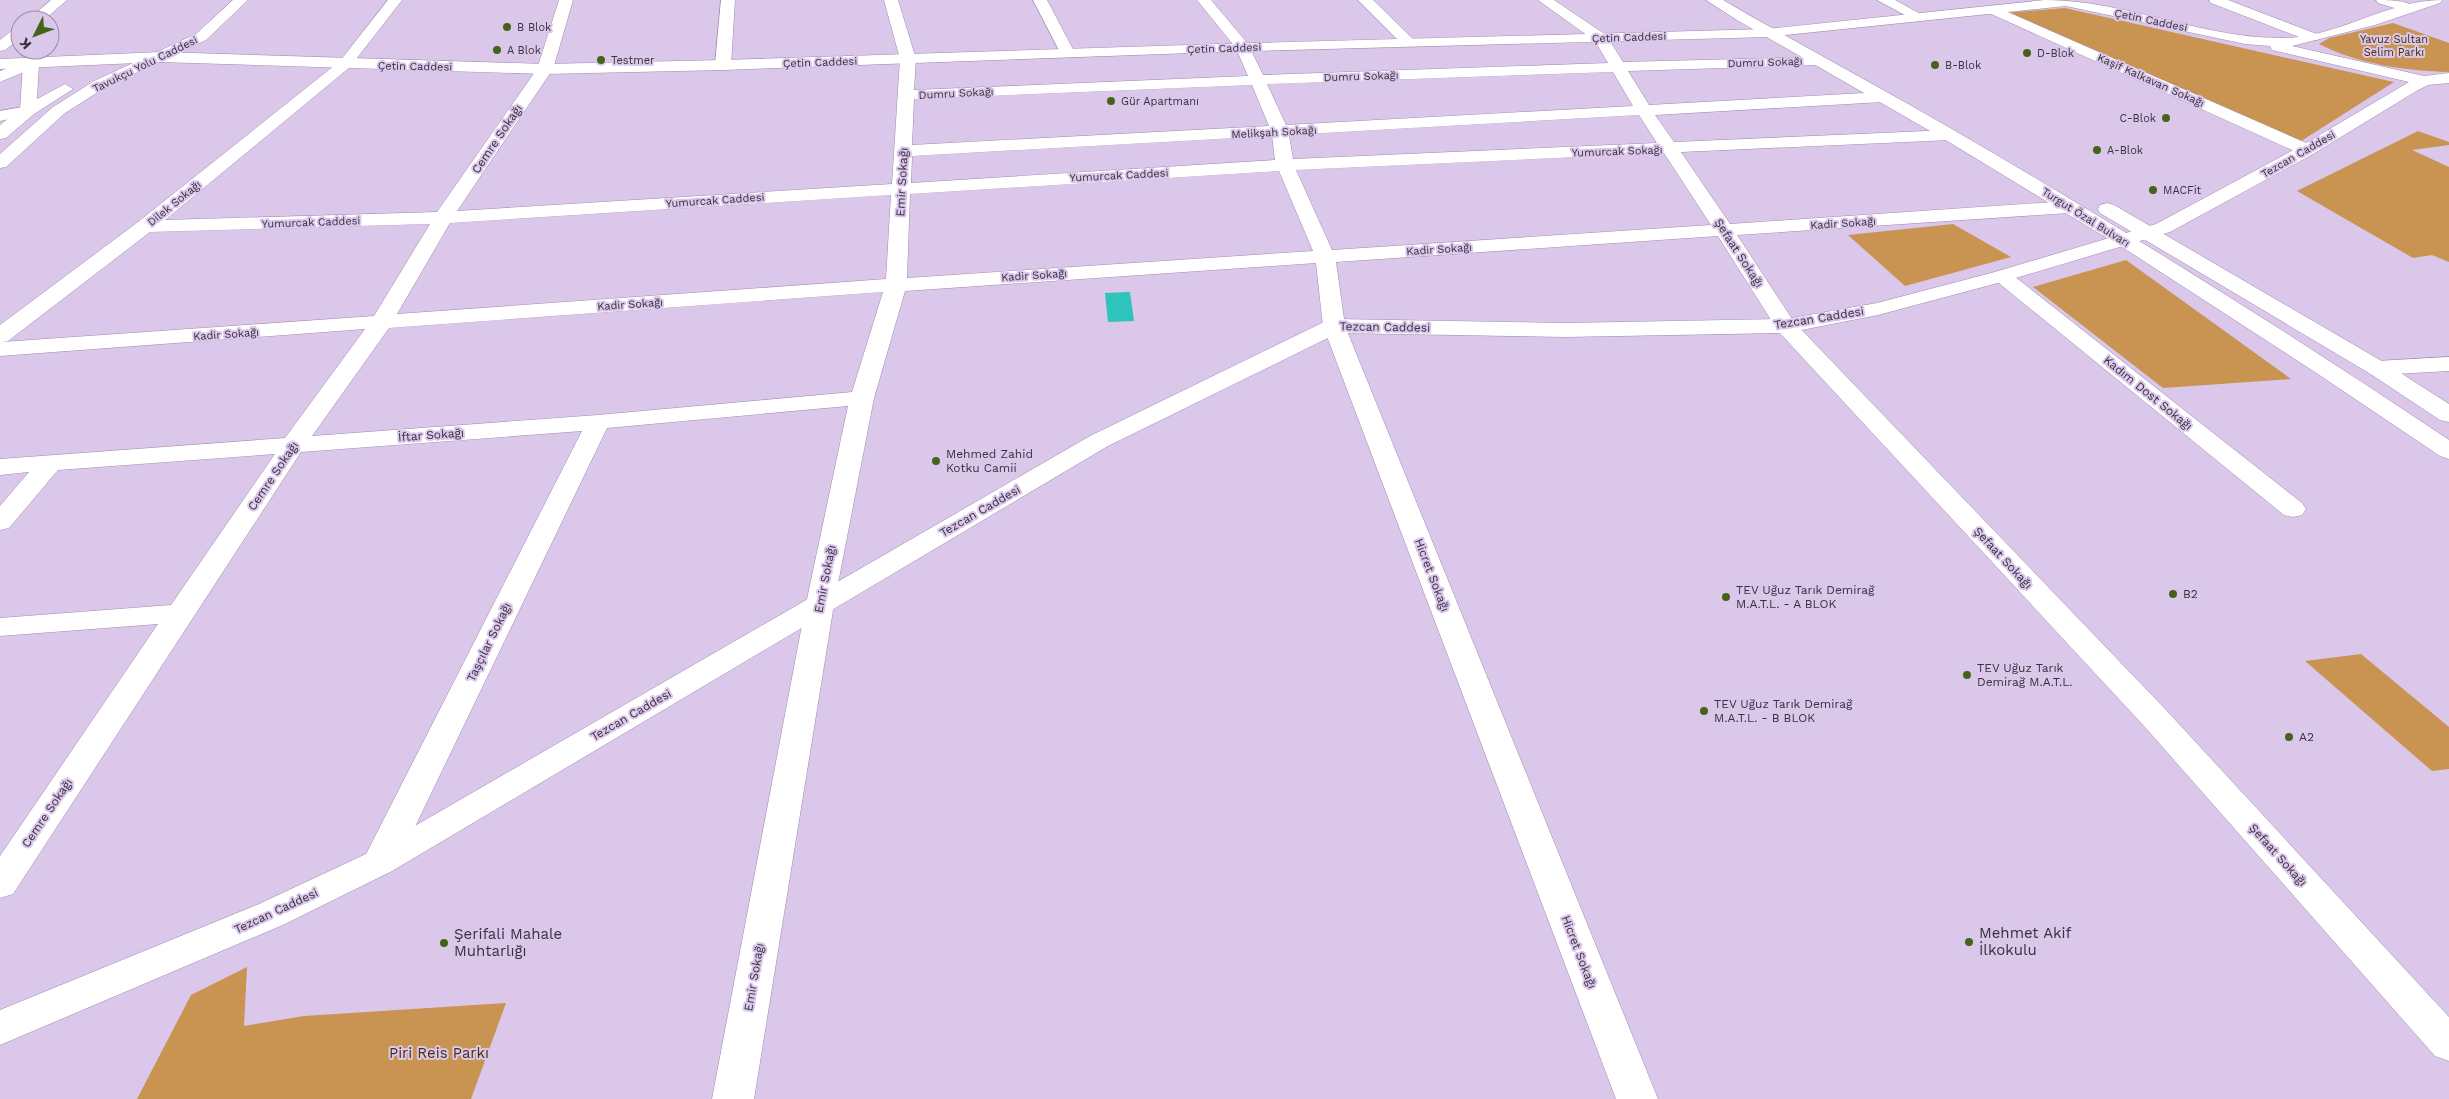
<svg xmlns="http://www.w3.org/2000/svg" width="2449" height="1099" font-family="'Work Sans',sans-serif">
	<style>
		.green { fill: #c99352 }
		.water { fill: #2ec3bb }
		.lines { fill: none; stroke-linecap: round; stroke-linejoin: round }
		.minor-casing { stroke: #9d8bac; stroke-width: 1 }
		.tertiary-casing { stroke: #9d8bac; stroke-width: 1 }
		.primary-casing { stroke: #9d8bac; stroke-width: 1 }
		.minor { fill: #fff; fill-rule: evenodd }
		.tertiary { fill: #fff; fill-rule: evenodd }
		.primary { fill: #fff; fill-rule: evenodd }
		.poi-dot { fill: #436318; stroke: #dac7ea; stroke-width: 2 }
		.labels { text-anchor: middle; stroke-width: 4; stroke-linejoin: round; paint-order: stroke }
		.far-street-label { font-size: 11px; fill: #38313e; stroke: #dac7ea }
		.far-poi-label { font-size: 11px; fill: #38313e; stroke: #dac7ea; text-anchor: start }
		.far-park-label { font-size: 11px; fill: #492f0e; stroke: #dac7ea }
		.street-label { font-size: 12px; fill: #38313e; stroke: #dac7ea }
		.poi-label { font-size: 12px; fill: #38313e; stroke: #dac7ea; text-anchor: start }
		.near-poi-label { font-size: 15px; fill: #38313e; stroke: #dac7ea; text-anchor: start }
		.near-park-label { font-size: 15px; fill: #492f0e; stroke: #dac7ea }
	</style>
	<rect width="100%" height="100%" fill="#dac7ea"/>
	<!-- green -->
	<g class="green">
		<polygon points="2065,8 2394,82 2298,143 2005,13"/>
		<path d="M2393,23L2449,43V72C2406,71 2358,64 2319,44L2329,38Z"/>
		<polygon points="2418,131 2449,142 2449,145 2412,150 2449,167 2449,262 2432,255 2413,258 2297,191"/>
		<polygon points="1953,224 2011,257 1905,286 1848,235"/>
		<polygon points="2126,260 2291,379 2163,388 2033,287"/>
		<polygon points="2361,654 2449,727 2449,769 2432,771 2305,661"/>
		<polygon points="247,967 244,1026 304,1016 506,1003 471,1099 137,1099 191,995"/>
	</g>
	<!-- water -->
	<polygon class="water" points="1130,292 1134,321 1108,322 1105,293"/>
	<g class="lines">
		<!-- minor casing -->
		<g class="minor-casing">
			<g id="minor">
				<polygon points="51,0 67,0 44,20 28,20"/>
				<path d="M388,0H402L350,67L165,220L437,212L537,69L559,0H573L553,69L457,211L892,184L900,59L884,0H898L916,59L914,90L1248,76L1236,48L1197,0H1211L1248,44L1263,75L1608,63L1595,41L1538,0H1554L1606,35L1623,62L1822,57L1825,60L1817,65L1628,71L1649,105L1883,92L1889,94L1891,97L1889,100L1883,102L1655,115L1674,142L1950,130L1956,131L1959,135L1956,139L1950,140L1681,152L1730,224L2069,201L2076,203L2078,207L2076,211L2069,213L1737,235L1794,322L2166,710L2449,1017V1061L2435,1056L2144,726L1778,331L1718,236L1336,262L1345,326L1658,1099H1616L1323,326L1316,263L905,291L874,398L834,604L754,1099H712L806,604L848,406L607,428L398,862L392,871L380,875L368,871L362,862L582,431L301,452L13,894L0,898V856L158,624L0,636V618L171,605L275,454L58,470L9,528L0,530V506L29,472L0,475V459L285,438L365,329L0,356V325L138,222L340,61ZM1613,72L1633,106L1286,125L1267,84ZM1252,85L1269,126L912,145L914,99ZM1639,115L1657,143L1293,159L1289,135ZM1272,136L1275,160L911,183L912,156ZM1664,153L1711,225L1332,250L1296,170ZM1279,171L1313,251L907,278L910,194ZM891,195L886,279L397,314L450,223ZM430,224L374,316L2,342L8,341L150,232ZM883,292L852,392L598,415L312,436L389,328Z"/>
				<polygon points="721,0 735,0 731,65 723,70 715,65"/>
				<polygon points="1033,0 1047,0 1075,53 1072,56 1062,56"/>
				<polygon points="1358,0 1373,0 1414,40 1416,43 1414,46 1404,46"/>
				<polygon points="1877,0 1895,0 1926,17 1919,21 1914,20"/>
				<polygon points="2209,0 2228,0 2317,34 2319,37 2317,40 2307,40 2211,3"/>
				<path d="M2376,0C2389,0 2409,0 2418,9L2411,13L2378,3Z"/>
				<polygon points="1994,6 2313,146 2316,150 2313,154 2301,154 1989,13 1987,10 1989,7"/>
				<polygon points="20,27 20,38 5,50 0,51 0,40 15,28"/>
				<polygon points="31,59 36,61 39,64 36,67 0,82 0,71"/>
				<polygon points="28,106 34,108 36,111 34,114 0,121 0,111"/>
				<polygon points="2002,270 2009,272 2302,503 2306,509 2302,515 2293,517 2284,515 1995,280 1992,276 1995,272"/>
				<polygon points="2449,357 2449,371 2377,375 2369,373 2366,368 2369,363 2377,361"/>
			</g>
		</g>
		<!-- tertiary casing -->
		<g class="tertiary-casing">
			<path id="tertiary" d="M2045,0C2126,0 2203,39 2284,38C2339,37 2388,0 2442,0L2440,3L2375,25L2292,46L2424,76L2449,73V83L2428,85L2418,90L2313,154L2170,232L2009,280L1878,315L1786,333L1565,337L1338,333L1108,446L392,871L285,924L0,1045V1010L259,904L368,853L1090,436L1326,321L1334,319L1565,323L1786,319L1877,303L1995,272L2156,224L2301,146L2409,82L2272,50L2270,46L2245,44L2066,6L1767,37L1219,52L723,70L545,74L160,62L0,69V59L160,52L545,64L723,60L1219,44L1767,29Z"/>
		</g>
		<!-- primary casing -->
		<g class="primary-casing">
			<g id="primary">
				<polygon points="233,0 248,0 206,40 106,87 65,113 6,167 0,168 0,154 53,107 94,81 196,34"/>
				<path d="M1706,0H1723C1800,45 1880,87 1957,132C2124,229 2288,332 2449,440V459L2440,456L2318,374L2133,254L1944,139L1737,20Z"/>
				<polygon points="31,59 39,64 37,99 65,84 73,89 34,114 6,138 0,139 0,125 20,109 23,64"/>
				<polygon points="2107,203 2114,205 2385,363 2449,404 2449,422 2440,420 2369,373 2100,213 2098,209 2100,205"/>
			</g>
		</g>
		<!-- minor -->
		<use href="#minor" class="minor"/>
		<!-- tertiary -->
		<use href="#tertiary" class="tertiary"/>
		<!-- primary -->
		<use href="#primary" class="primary"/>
	</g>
	<!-- markers -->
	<g class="poi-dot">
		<circle cx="507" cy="27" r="5"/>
		<circle cx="497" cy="50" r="5"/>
		<circle cx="2027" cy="53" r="5"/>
		<circle cx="601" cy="60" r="5"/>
		<circle cx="1935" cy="65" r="5"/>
		<circle cx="1111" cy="101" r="5"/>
		<circle cx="2166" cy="118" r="5"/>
		<circle cx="2097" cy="150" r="5"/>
		<circle cx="2153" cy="190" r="5"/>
		<circle cx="936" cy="461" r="5"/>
		<circle cx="2173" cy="594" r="5"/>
		<circle cx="1726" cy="597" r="5"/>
		<circle cx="1967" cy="675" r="5"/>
		<circle cx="1704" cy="711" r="5"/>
		<circle cx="2289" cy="737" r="5"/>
		<circle cx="1969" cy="942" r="5"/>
		<circle cx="444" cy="943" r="5"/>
	</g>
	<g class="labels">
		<!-- far-street labels -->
		<g class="far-street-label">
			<text transform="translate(2151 20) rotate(12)" y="4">Çetin Caddesi</text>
			<text transform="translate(1629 37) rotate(-2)" y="4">Çetin Caddesi</text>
			<text transform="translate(1224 48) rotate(-2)" y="4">Çetin Caddesi</text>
			<text transform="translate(820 62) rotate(-2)" y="4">Çetin Caddesi</text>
			<text transform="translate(1765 62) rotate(-2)" y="4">Dumru Sokağı</text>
			<text transform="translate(145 64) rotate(-26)" y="4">Tavukçu Yolu Caddesi</text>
			<text transform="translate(415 66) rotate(1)" y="4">Çetin Caddesi</text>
			<text transform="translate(1361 76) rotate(-2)" y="4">Dumru Sokağı</text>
			<text transform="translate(2151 80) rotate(24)" y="4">Kaşif Kalkavan Sokağı</text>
			<text transform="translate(956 93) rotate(-3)" y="4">Dumru Sokağı</text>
			<text transform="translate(1274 132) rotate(-3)" y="4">Melikşah Sokağı</text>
			<text transform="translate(1617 151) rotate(-2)" y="4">Yumurcak Sokağı</text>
			<text transform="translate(2298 154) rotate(-30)" y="4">Tezcan Caddesi</text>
			<text transform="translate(1119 175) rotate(-3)" y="4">Yumurcak Caddesi</text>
			<text transform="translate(715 200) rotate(-4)" y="4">Yumurcak Caddesi</text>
			<text transform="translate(174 203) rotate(-39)" y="4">Dilek Sokağı</text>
			<text transform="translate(2086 217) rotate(32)" y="4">Turgut Özal Bulvarı</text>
			<text transform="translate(311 222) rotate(-2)" y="4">Yumurcak Caddesi</text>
			<text transform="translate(1843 223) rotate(-4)" y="4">Kadir Sokağı</text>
			<text transform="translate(1439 249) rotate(-4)" y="4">Kadir Sokağı</text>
			<text transform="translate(1034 275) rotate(-4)" y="4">Kadir Sokağı</text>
			<text transform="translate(630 304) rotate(-4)" y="4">Kadir Sokağı</text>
			<text transform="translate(226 334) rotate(-4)" y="4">Kadir Sokağı</text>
		</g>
		<!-- far-poi labels -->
		<g class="far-poi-label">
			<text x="517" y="31">B Blok</text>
			<text x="507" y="54">A Blok</text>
			<text x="2037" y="57">D-Blok</text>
			<text x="611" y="64">Testmer</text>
			<text x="1945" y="69">B-Blok</text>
			<text x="1121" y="105">Gür Apartmanı</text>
			<text x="2156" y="122" text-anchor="end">C-Blok</text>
			<text x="2107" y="154">A-Blok</text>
			<text x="2163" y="194">MACFit</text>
		</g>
		<!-- far-park labels -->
		<g class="far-park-label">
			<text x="2394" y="43">Yavuz Sultan<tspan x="2394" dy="13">Selim Parkı</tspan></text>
		</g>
		<!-- street labels -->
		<g class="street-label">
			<text transform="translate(497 139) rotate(-56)" y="4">Cemre Sokağı</text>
			<text transform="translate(902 182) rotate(-87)" y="4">Emir Sokağı</text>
			<text transform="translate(1739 253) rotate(57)" y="4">Şefaat Sokağı</text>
			<text transform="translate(1819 318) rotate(-9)" y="4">Tezcan Caddesi</text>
			<text transform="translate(1385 327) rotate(1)" y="4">Tezcan Caddesi</text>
			<text transform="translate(2148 393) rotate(39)" y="4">Kadım Dost Sokağı</text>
			<text transform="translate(431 435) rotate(-4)" y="4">İftar Sokağı</text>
			<text transform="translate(273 476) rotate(-56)" y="4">Cemre Sokağı</text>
			<text transform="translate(980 511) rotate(-30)" y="4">Tezcan Caddesi</text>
			<text transform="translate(2003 558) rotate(47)" y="4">Şefaat Sokağı</text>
			<text transform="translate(1432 575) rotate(69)" y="4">Hicret Sokağı</text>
			<text transform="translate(825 579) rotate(-79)" y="4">Emir Sokağı</text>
			<text transform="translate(489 642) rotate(-64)" y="4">Taşçılar Sokağı</text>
			<text transform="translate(631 715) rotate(-30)" y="4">Tezcan Caddesi</text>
			<text transform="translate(47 813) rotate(-56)" y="4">Cemre Sokağı</text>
			<text transform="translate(2278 855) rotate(48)" y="4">Şefaat Sokağı</text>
			<text transform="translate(276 911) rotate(-25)" y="4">Tezcan Caddesi</text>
			<text transform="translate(1579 952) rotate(69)" y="4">Hicret Sokağı</text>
			<text transform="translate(754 977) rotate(-80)" y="4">Emir Sokağı</text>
		</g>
		<!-- poi labels -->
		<g class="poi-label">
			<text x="946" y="458">Mehmed Zahid<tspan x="946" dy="14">Kotku Camii</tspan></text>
			<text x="1736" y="594">TEV Uğuz Tarık Demirağ<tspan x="1736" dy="14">M.A.T.L. - A BLOK</tspan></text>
			<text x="2183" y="598">B2</text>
			<text x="1977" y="672">TEV Uğuz Tarık<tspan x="1977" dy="14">Demirağ M.A.T.L.</tspan></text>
			<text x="1714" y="708">TEV Uğuz Tarık Demirağ<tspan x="1714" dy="14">M.A.T.L. - B BLOK</tspan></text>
			<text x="2299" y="741">A2</text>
		</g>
		<!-- near-poi labels -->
		<g class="near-poi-label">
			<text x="1979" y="938">Mehmet Akif<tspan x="1979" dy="17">İlkokulu</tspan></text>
			<text x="454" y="939">Şerifali Mahale<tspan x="454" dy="17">Muhtarlığı</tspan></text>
		</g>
		<!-- near-park labels -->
		<g class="near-park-label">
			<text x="439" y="1058">Piri Reis Parkı</text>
		</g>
	</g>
	<!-- north arrow -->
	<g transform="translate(35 35) rotate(228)"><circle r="24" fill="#dac7ea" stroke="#998ba5"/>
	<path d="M0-4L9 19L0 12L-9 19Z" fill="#436318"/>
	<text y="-8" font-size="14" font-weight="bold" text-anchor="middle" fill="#38313e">K</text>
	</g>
</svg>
